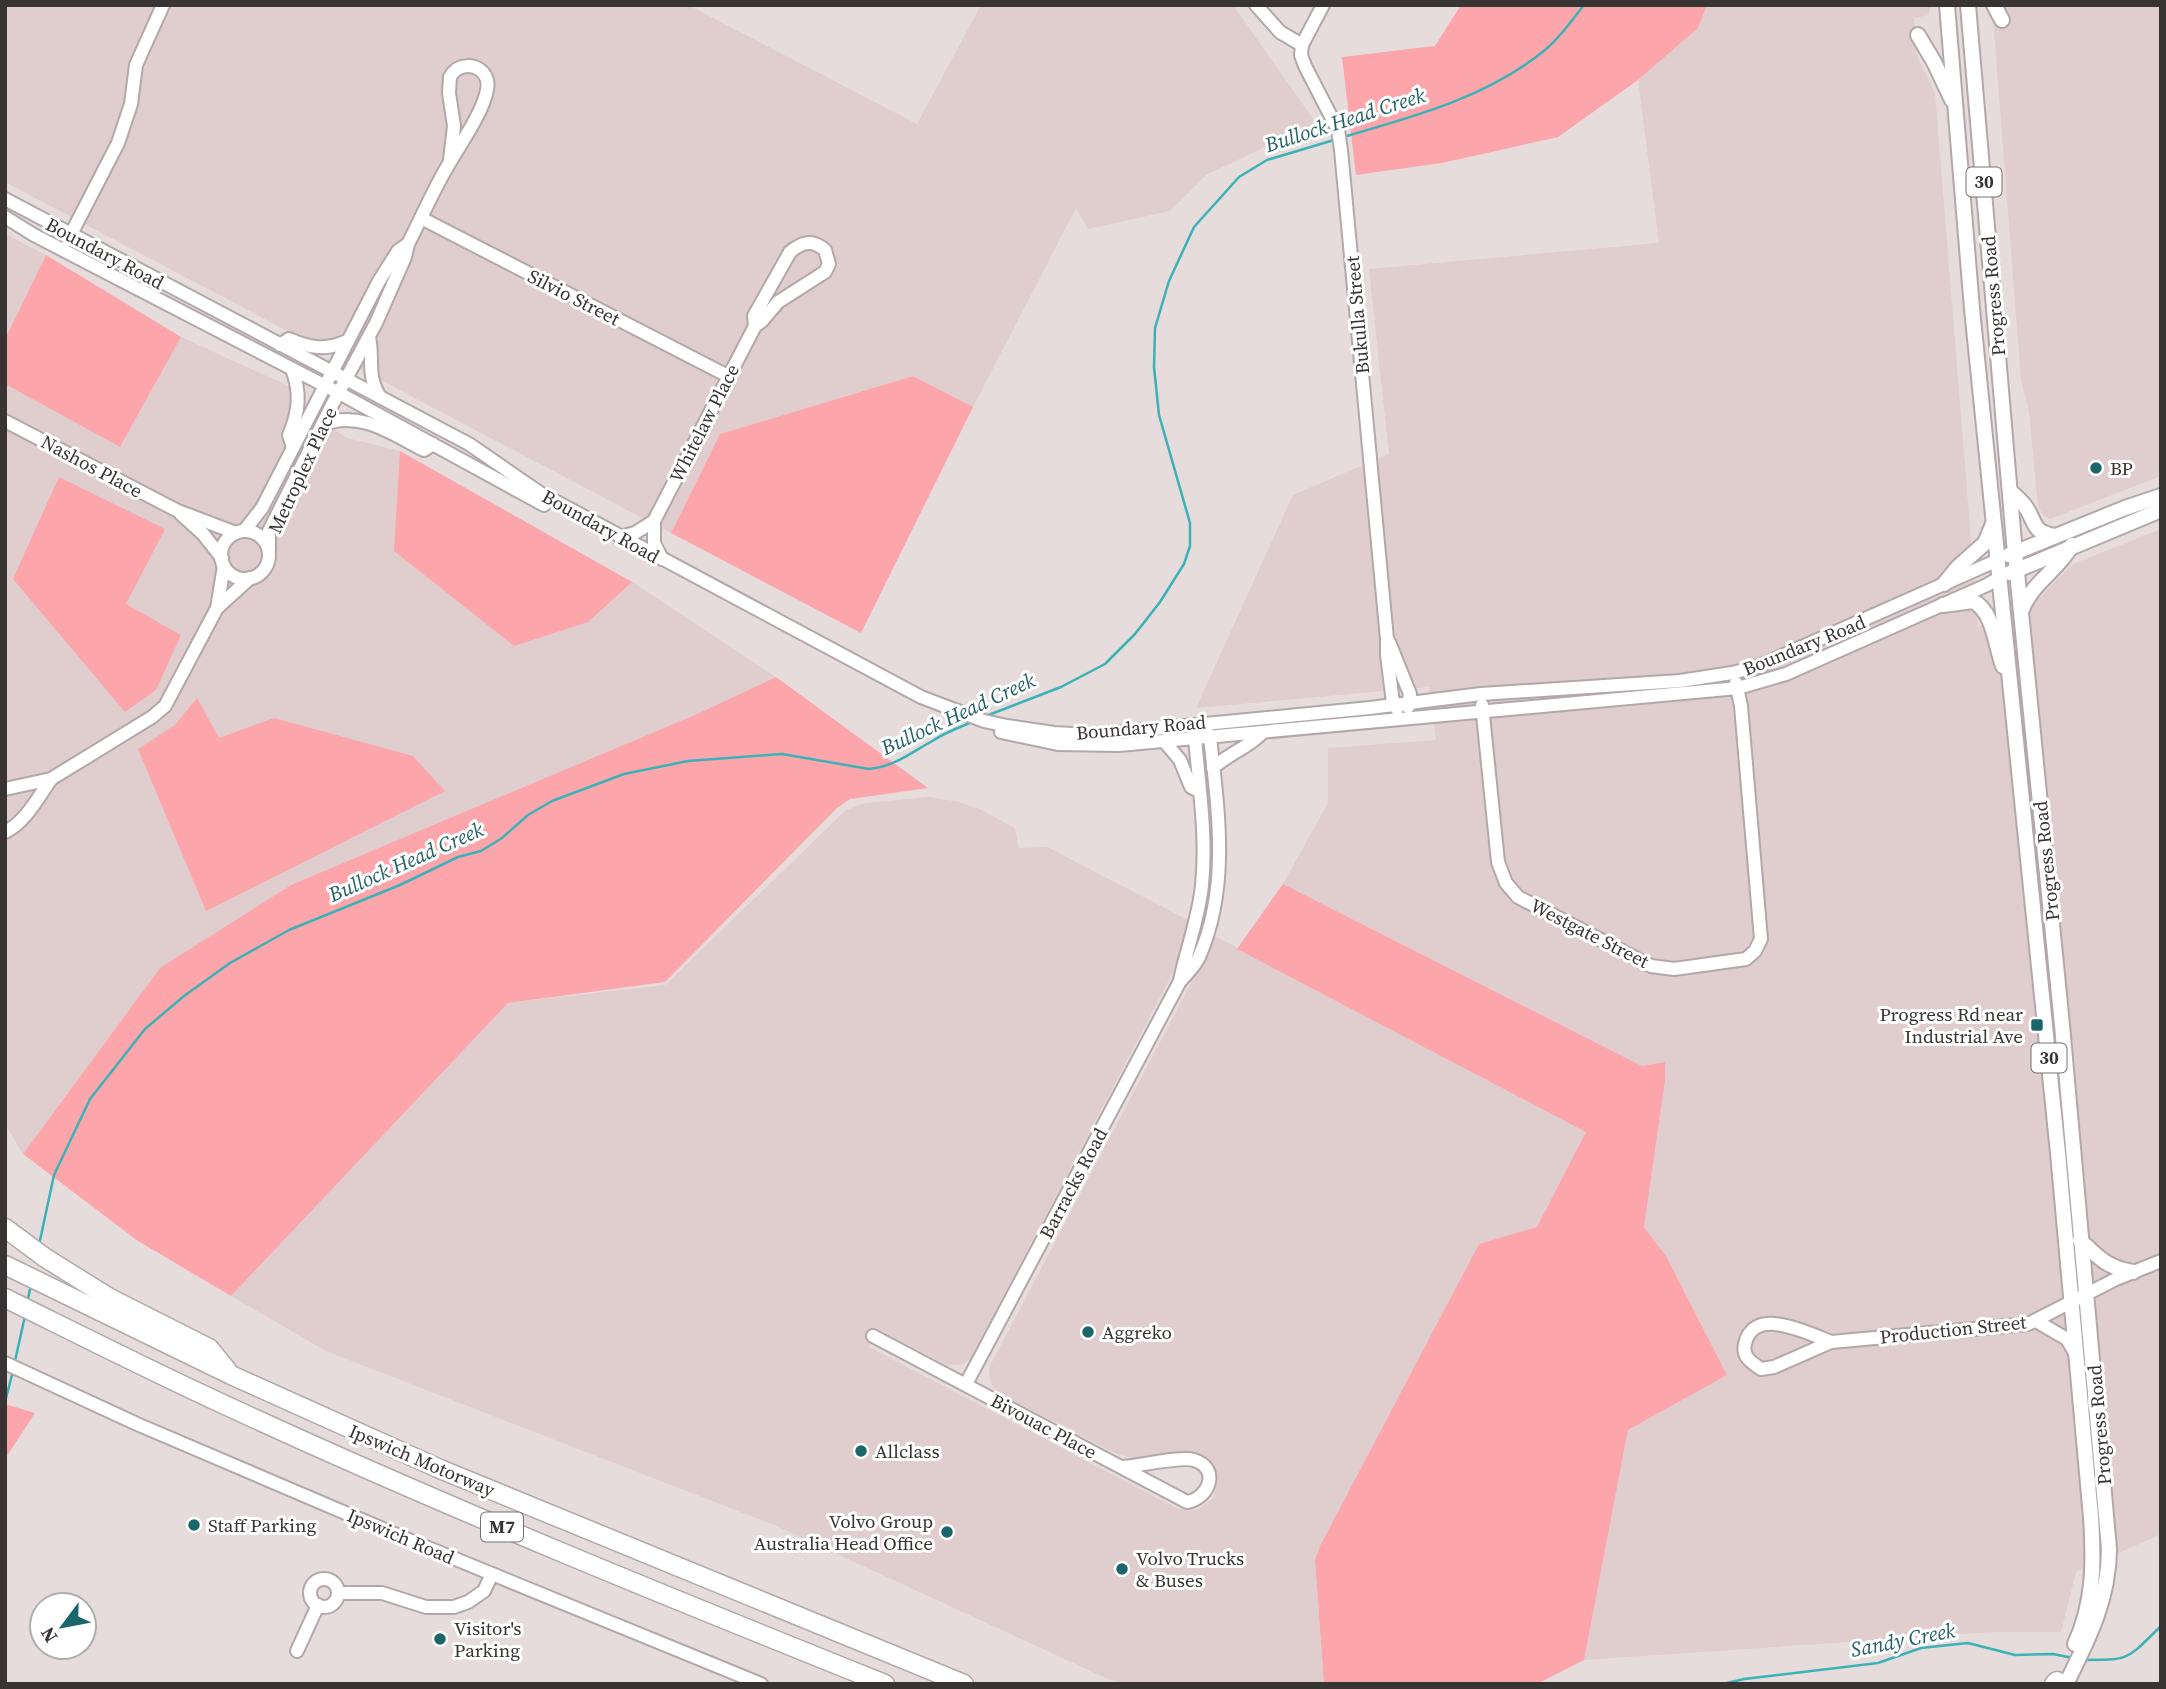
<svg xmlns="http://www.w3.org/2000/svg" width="2166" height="1689" font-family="'Source Serif 4',serif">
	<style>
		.built { fill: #e0cdcd }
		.green { fill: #fca6ac }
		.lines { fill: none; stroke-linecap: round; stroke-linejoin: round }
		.stream { stroke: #3ab2b8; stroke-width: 2.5 }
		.minor-casing { stroke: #b2a8a9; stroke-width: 16 }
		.major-casing { stroke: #b2a8a9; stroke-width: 18 }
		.highway-casing { stroke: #b2a8a9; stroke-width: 21 }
		.minor { stroke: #fff; stroke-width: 12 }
		.major { stroke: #fff; stroke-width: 14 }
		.highway { stroke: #fff; stroke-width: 18 }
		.poi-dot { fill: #19676b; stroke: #fff; stroke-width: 2.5 }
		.labels { text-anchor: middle; stroke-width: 6; stroke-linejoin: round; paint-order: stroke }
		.shield { fill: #fff; stroke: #747171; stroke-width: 2 }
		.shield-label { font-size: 18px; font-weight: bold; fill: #383434 }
		.street-label { font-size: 19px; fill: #383434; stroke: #fff }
		.poi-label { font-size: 19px; fill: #383434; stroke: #fff; text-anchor: start }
		.water-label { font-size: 21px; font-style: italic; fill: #216164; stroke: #fff }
	</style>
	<rect width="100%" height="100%" fill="#e6dcdc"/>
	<!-- built -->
	<g class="built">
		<polygon points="5,5 688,5 917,124 981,5 1233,5 1316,123 1206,175 1170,211 1088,229 1076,208 973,407 913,376 720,434 671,533 5,182"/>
		<polygon points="1707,5 1930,5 1929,15 1914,18 1918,58 1935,93 1978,627 2040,597 2073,564 2161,529 2161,1534 2076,1572 2061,1632 1995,1632 1584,1660 1628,1430 1727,1375 1666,1256 1644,1227 1665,1081 1665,1063 1642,1066 1283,884 1328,803 1328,748 1436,740 1429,687 1196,708 1293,495 1389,454 1369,269 1659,243 1638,80 1698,28"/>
		<polygon points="1992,5 2161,5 2161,476 2050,519 2044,516 2038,507 2029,411 2021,380"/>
		<polygon points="5,234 46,255 5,339"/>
		<polygon points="181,337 293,388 294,403 347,438 400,451 632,582 776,677 160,968 23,1154 5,1124 5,384 120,447"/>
		<polygon points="930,797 959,802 979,809 1015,828 1019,848 1047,847 1190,921 1182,950 1167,984 971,1358 961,1365 947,1365 878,1329 869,1347 1178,1509 1190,1511 1199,1509 1214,1497 1218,1478 1216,1470 1208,1459 1190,1452 1156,1459 1136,1459 1117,1454 999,1393 991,1384 989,1373 990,1366 1191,983 1211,934 1587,1132 1537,1227 1479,1245 1321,1544 1315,1560 1324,1684 1125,1684 1108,1679 774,1525 326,1351 231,1296 508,1003 665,985 846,810 865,803"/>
	</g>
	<!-- green -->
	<g class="green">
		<polygon points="1461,5 1707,5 1698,28 1638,80 1558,137 1442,163 1356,175 1342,57 1435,46"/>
		<polygon points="46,255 181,337 120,447 5,384 5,339"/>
		<polygon points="913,376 973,407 861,633 671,533 720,434"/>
		<polygon points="400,451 632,582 588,622 514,646 394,551"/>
		<polygon points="59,477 165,529 126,604 181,635 156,690 125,712 13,579"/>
		<polygon points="776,677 928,788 850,799 837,808 665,982 508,1003 231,1296 138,1241 23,1154 160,968 291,885 695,715"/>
		<polygon points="197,698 219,738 274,718 413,756 445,791 206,911 138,749 175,725"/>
		<polygon points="1283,884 1642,1066 1665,1062 1665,1081 1644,1227 1666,1256 1727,1375 1628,1430 1584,1660 1537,1684 1324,1684 1315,1560 1321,1544 1479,1244 1537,1227 1586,1132 1237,949"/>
		<polygon points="5,1404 35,1413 5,1459"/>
	</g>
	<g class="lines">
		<!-- stream -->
		<g class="stream">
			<path d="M1343,137C1413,117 1488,97 1545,50C1560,38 1572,20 1584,5"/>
			<polyline points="986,716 1061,687 1105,664 1135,634 1160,602 1184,564 1190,546 1190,523 1159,415 1154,367 1155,328 1169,281 1194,227 1239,177 1267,160 1334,140"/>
			<path d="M39,1245L54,1175L90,1099L145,1029L184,996L230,963L289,930L400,885L458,857L481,851L502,838L528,815L552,801L624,774L688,761L782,754L869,769C894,767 912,752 934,740C946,732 961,727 974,721"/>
			<polyline points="27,1303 31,1285"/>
			<polyline points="15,1361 25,1316"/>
			<polyline points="5,1402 13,1371"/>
			<path d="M2083,1660C2131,1660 2126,1660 2161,1626"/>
			<polyline points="1723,1684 1744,1679 1878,1663 1921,1648 1968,1643 2015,1655 2053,1654 2073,1658"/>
		</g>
		<!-- minor casing -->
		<g class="minor-casing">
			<g id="minor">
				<polyline points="1256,5 1280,32 1302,45"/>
				<polyline points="1323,5 1302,45 1301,55 1305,66 1338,130 1341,150 1387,639 1387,655 1393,703 1397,709"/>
				<polyline points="5,199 469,444 540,493 921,697 984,721 1007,726 1054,733 1091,735 1370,708 1481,694 1680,681 1732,673 1759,666 1998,560"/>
				<polyline points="5,217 34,235 339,393 544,505"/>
				<polyline points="421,218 728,376"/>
				<polyline points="68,240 118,143 131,104 136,65 163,5"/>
				<path d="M369,337C374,360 366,375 380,397"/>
				<path d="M280,345L289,339C310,348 326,351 347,341"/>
				<path d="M292,369C301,393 299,412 289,435L293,448"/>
				<polyline points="5,421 178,511 236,533"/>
				<path d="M322,425C359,409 392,434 424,450L433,444"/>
				<polyline points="181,514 203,534 222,558"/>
				<polyline points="244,531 262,508 379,281 398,251 408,244"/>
				<circle cx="245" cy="555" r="24"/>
				<polyline points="620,537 635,533 654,521"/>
				<path d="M269,549V531L332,405L376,323L405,257L408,244C422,217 434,188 450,162C461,143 483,112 487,90C492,66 461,57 450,77L449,93L454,126L450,160"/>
				<path d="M662,559L654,543V521L755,326L762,321L778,302L825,272L829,264L825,250C812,239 802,242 790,252L754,316L755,326"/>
				<polyline points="217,608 250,578"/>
				<polyline points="1389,642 1410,694 1408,707"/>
				<polyline points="1482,705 1498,862 1506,883 1518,897 1651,966 1674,969 1746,959 1755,951 1761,939 1741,706 1736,683"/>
				<polyline points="1001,732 1058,744 1119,745 1738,688 1786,674 1987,585 1999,578"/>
				<polyline points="1164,741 1180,760 1191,787 1199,791"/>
				<path d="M1213,768C1228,754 1247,748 1261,734"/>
				<polyline points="5,789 51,779 152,717 165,706 217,608 224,566"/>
				<path d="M5,832C25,823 39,796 51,779"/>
				<path d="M1180,980C1187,948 1199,917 1202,885C1207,837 1199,786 1195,738L1197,732"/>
				<polyline points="2036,1321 2067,1339 2075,1353"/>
				<path d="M873,1336L1187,1502C1210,1498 1220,1468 1194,1460C1181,1456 1138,1466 1122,1467"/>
				<path d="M1831,1342C1808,1333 1753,1305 1745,1344C1742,1357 1751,1362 1761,1369L1774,1367L1831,1342L2028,1324L2116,1279L2161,1261"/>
				<polyline points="5,1363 137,1424 404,1538 761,1684"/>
				<path d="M966,1384L1179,983C1186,974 1195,966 1199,957C1230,887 1218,810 1210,737L1207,732"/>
				<circle cx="324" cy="1593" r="14"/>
				<polyline points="338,1593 382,1593 426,1607 454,1607 468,1602 484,1591 492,1574"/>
				<polyline points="297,1651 318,1605"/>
			</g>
		</g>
		<!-- major casing -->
		<g class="major-casing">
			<g id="major">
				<path d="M1947,5L1972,309L2058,1153L2091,1517C2094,1562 2094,1603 2075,1644"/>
				<path d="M1968,5L2014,542L2062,1025L2109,1549C2109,1599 2088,1640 2066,1684"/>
				<polyline points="1994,5 2002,20"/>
				<polyline points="1918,35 1934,62 1952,100"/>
				<path d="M2010,491C2016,497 2023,502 2027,509C2037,526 2033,532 2055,536"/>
				<polyline points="2009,555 2125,508 2161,496"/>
				<polyline points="2010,573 2161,510"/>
				<polyline points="1944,584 1958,567 1985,543 1993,524"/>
				<path d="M1943,605L1973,601C1994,612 1995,645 2003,666"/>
				<path d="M2022,609C2033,582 2058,570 2072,545"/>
				<path d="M2080,1240C2099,1258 2106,1267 2133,1272"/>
			</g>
		</g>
		<!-- highway casing -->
		<g class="highway-casing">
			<g id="highway">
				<polyline points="5,1228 44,1257 108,1297 209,1348 227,1370"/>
				<polyline points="5,1265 231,1375 440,1469 964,1684"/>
				<path d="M5,1298C78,1334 151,1371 225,1405C441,1505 663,1595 885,1684"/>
				<polyline points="2054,1684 2057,1681"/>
			</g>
		</g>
		<!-- minor -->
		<use href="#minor" class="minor"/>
		<!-- major -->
		<use href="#major" class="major"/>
		<!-- highway -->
		<use href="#highway" class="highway"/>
	</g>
	<!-- markers -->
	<g class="poi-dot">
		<circle cx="2096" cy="468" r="7"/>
		<rect x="2030" y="1018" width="14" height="14" rx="3.5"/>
		<circle cx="1088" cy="1332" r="7"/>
		<circle cx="861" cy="1451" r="7"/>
		<circle cx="194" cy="1525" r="7"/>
		<circle cx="947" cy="1532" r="7"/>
		<circle cx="1122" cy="1569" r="7"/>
		<circle cx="440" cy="1639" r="7"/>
	</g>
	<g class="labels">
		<!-- shield labels -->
		<g class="shield">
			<rect x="1966.5" y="167.5" width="35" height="29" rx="5"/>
			<rect x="2031.5" y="1043.5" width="35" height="29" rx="5"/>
			<rect x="481" y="1512.5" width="42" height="29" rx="5"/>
		</g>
		<g class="shield-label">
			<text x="1984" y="188">30</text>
			<text x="2049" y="1064">30</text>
			<text x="502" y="1533">M7</text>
		</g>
		<!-- street labels -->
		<g class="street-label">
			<text transform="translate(105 253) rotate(28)" y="7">Boundary Road</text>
			<text transform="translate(1993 296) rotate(-95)" y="7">Progress Road</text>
			<text transform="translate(574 297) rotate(27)" y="7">Silvio Street</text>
			<text transform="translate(1357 315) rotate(-95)" y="7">Bukulla Street</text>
			<text transform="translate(704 423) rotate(-63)" y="7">Whitelaw Place</text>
			<text transform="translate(92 466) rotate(28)" y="7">Nashos Place</text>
			<text transform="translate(302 470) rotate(-65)" y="7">Metroplex Place</text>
			<text transform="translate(601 526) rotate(29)" y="7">Boundary Road</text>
			<text transform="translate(1804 645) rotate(-22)" y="7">Boundary Road</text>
			<text transform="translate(1141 727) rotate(-5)" y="7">Boundary Road</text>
			<text transform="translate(2046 861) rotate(-96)" y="7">Progress Road</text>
			<text transform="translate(1590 933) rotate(27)" y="7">Westgate Street</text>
			<text transform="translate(1073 1183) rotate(-62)" y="7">Barracks Road</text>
			<text transform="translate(1953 1329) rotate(-6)" y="7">Production Street</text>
			<text transform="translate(2099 1425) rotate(-95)" y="7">Progress Road</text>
			<text transform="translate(1044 1426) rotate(28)" y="7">Bivouac Place</text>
			<text transform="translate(422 1460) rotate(23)" y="7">Ipswich Motorway</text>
			<text transform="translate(401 1536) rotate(23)" y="7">Ipswich Road</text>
		</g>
		<!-- poi labels -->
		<g class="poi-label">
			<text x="2110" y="475">BP</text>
			<text x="2023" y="1021" text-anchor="end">Progress Rd near<tspan x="2023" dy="22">Industrial Ave</tspan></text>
			<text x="1102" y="1339">Aggreko</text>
			<text x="875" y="1458">Allclass</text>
			<text x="933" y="1528" text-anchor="end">Volvo Group<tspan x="933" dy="22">Australia Head Office</tspan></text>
			<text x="208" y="1532">Staff Parking</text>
			<text x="1136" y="1565">Volvo Trucks<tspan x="1136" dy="22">&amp; Buses</tspan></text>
			<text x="454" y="1635">Visitor's<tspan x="454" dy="22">Parking</tspan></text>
		</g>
		<!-- water labels -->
		<g class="water-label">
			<text transform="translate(1345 120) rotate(-18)" y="7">Bullock Head Creek</text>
			<text transform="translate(958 714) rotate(-25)" y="7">Bullock Head Creek</text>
			<text transform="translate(406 862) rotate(-24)" y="7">Bullock Head Creek</text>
			<text transform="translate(1903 1640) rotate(-11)" y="7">Sandy Creek</text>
		</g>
	</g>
	<!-- border -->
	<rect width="2166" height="1689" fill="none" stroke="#383434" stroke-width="14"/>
	<!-- north arrow -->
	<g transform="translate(63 1626) rotate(238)"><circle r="33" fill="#ffffff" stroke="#afaeae" stroke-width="2"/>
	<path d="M0-5L12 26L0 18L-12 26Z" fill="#19676b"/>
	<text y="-10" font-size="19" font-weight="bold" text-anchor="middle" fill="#383434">N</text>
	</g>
</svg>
